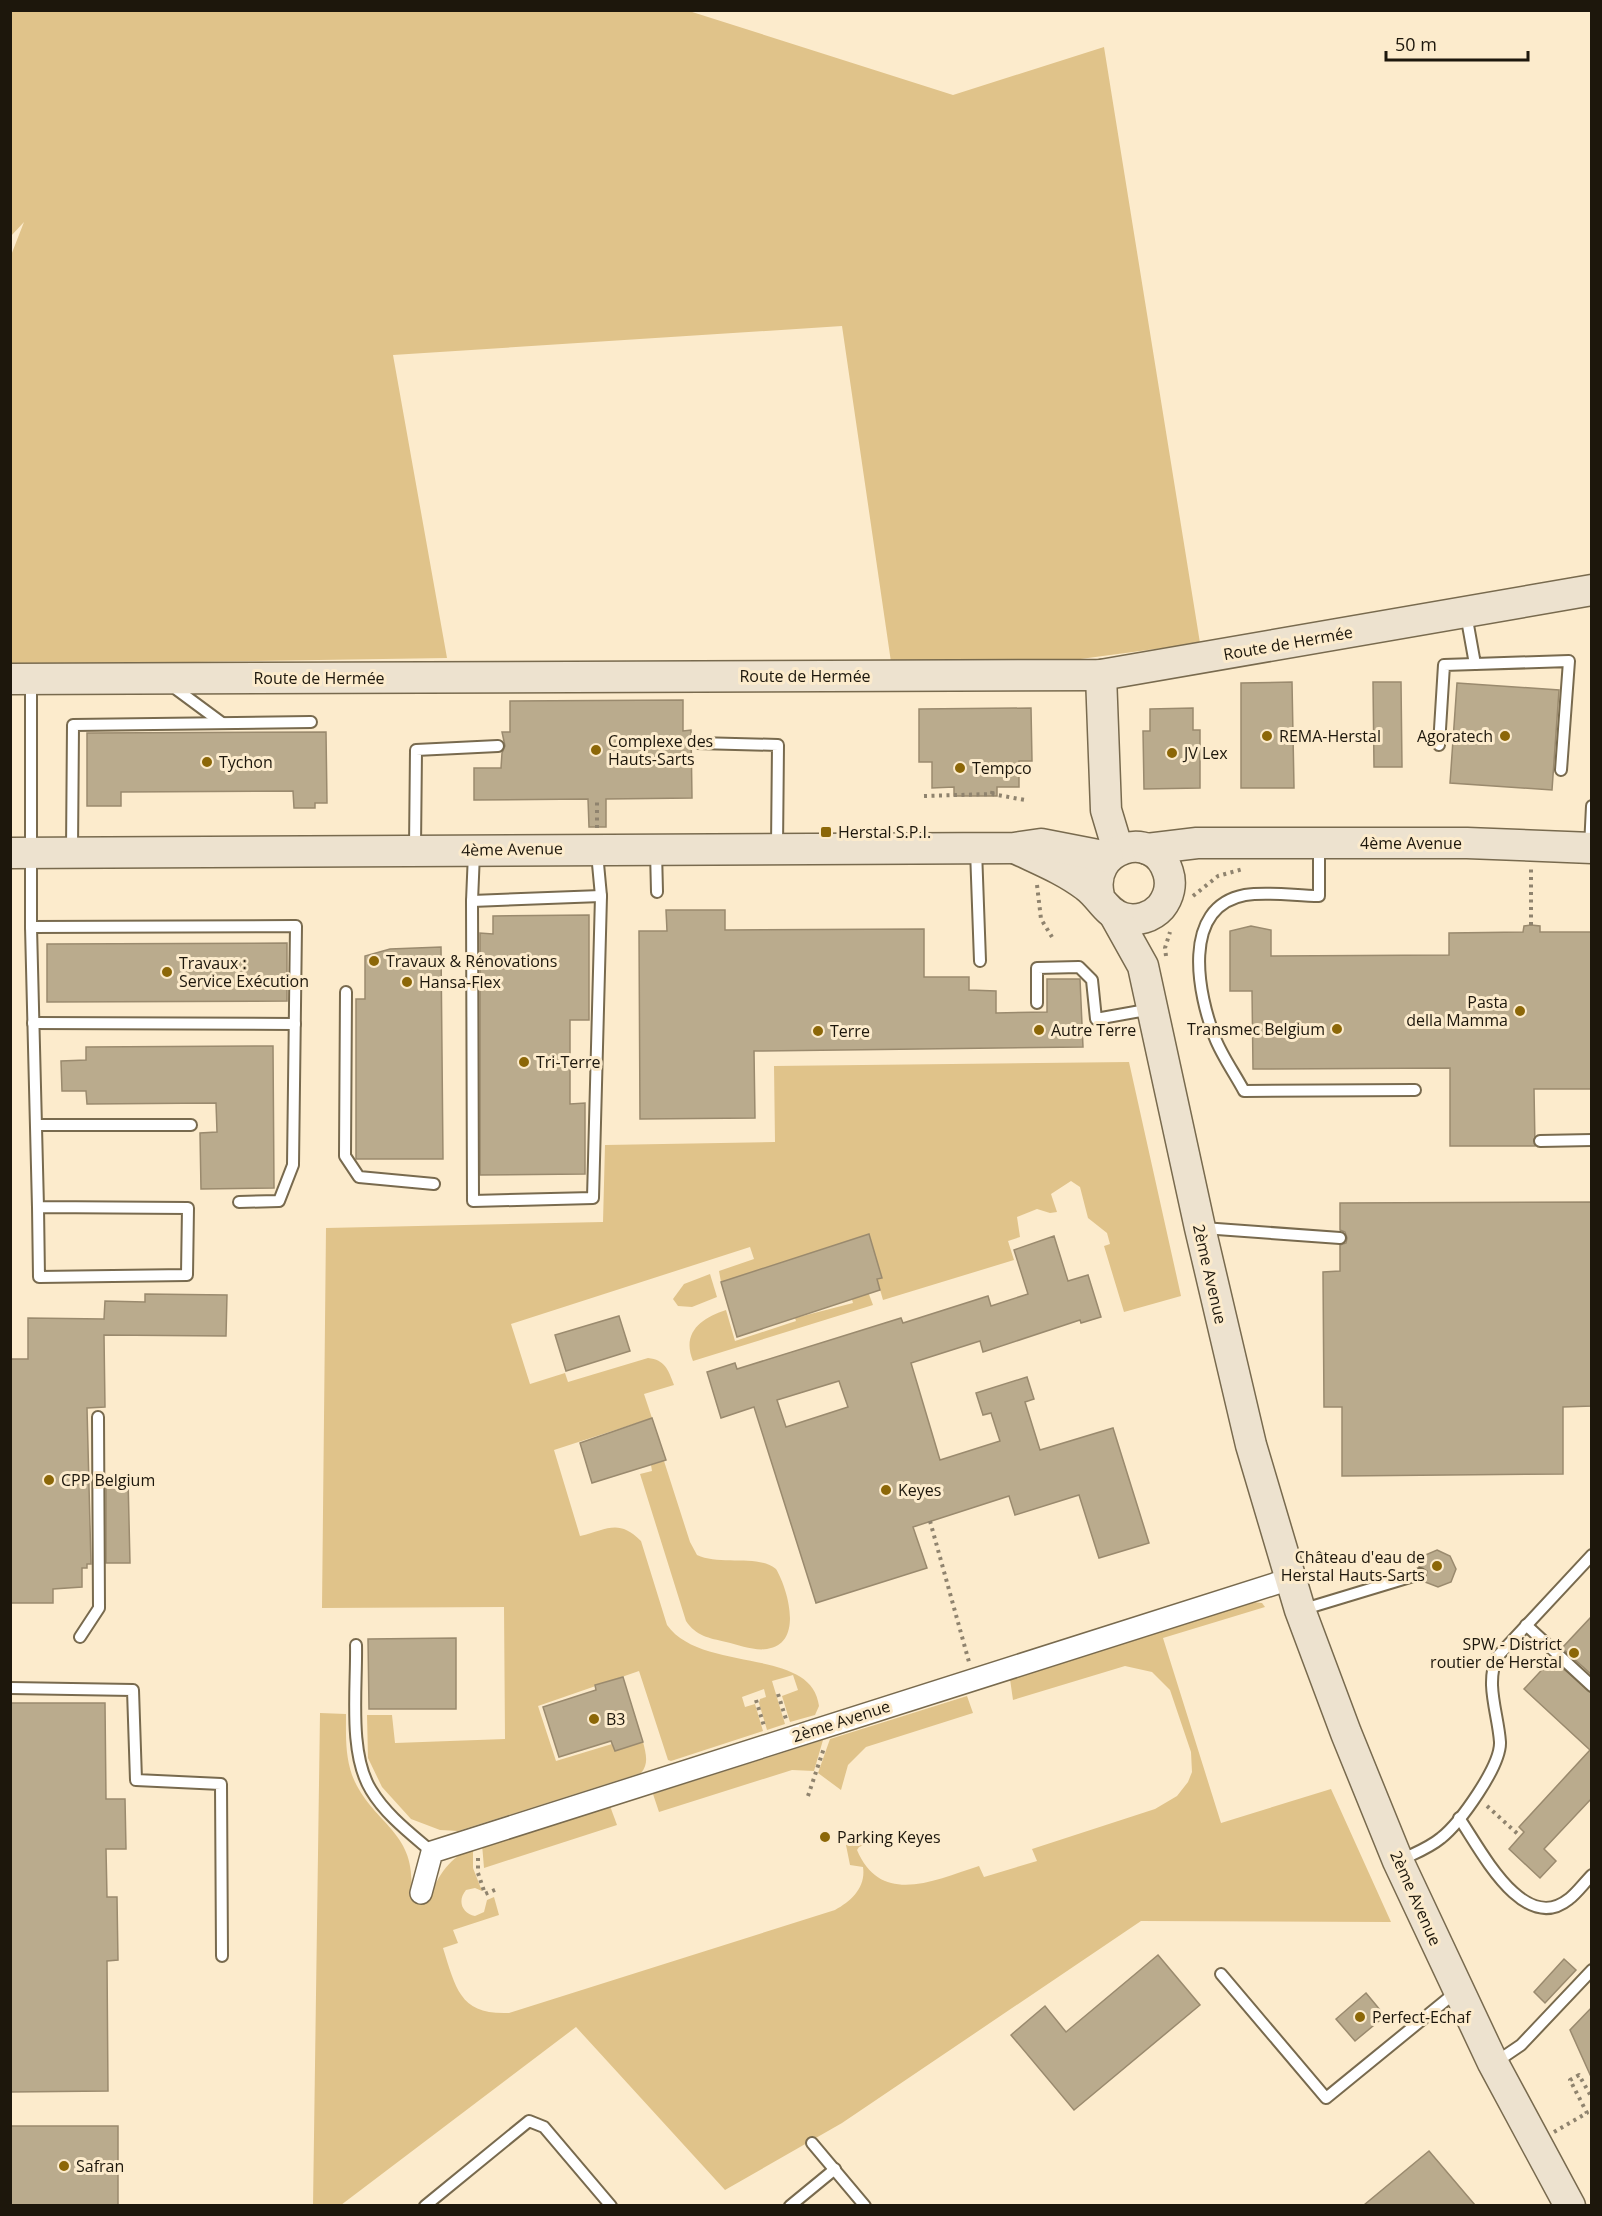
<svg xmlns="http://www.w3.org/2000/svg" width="1602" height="2216" font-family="'Open Sans',sans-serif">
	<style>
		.green { fill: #e0c38a }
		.building { fill: #baab8d; stroke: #9a8a6e; stroke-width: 1.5; fill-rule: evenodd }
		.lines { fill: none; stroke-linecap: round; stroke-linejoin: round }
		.lane-casing { stroke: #786a4e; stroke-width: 14 }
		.street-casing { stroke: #786a4e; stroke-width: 24 }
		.secondary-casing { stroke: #786a4e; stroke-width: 33 }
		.path { stroke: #8f836e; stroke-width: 4; stroke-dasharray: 3 4.5; stroke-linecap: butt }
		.lane { stroke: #fff; stroke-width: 10 }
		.street { stroke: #fff; stroke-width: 21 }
		.secondary { stroke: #ede2cf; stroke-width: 30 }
		.poi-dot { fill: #8c6708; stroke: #fcebcc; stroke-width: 2 }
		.labels { text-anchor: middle; stroke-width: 6; stroke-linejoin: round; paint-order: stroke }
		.street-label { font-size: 16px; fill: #1d170c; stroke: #fcebcc }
		.poi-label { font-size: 16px; fill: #1d170c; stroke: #fcebcc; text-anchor: start }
	</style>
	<rect width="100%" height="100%" fill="#fcebcc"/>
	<!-- green -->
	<g class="green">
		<polygon points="11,11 689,11 953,95 1104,47 1200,643 1073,660 891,662 842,326 393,355 447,658 11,665 10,258 24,222 11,236"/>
		<path d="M1129,1062L1181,1296L1124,1312L1104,1246L1110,1244L1107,1233L1088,1218L1080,1187L1071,1181L1051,1194L1057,1212L1050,1213L1037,1209L1017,1217L1020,1237L1008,1241L1014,1260L883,1300L877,1279L881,1278L721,1282L719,1271L754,1259L750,1247L511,1324L530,1384L565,1373L568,1382L648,1358C665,1360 668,1369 674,1385L644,1394L652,1418L554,1450L580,1536C607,1530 618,1518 641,1541L667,1625C702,1674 812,1646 819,1706L815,1715L790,1722L782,1696L798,1690L793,1675L772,1681L785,1724L767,1730L759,1703L760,1699L766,1697L764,1689L742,1697L745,1707L755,1704L763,1731L671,1761L668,1760L639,1671L538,1706L556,1761L612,1744L615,1751L643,1742C646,1754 649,1764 641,1773L458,1831L440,1830L411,1819L382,1787L368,1758L367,1715H392L395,1743L505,1739L504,1607L322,1608L326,1228L603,1222L605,1145L775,1142L774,1066Z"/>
		<polygon points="710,1274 717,1297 692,1307 678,1306 673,1299 684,1284"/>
		<path d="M864,1281L873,1305L693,1361C681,1332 702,1318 726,1310L735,1341L796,1321L795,1318L853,1303L848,1286Z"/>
		<path d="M664,1461L690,1542L697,1555C720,1566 758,1554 776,1569C788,1589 804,1644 767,1649C754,1651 739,1645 726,1642C709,1638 696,1636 686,1621L640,1474L652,1471L651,1465Z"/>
		<path d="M1253,1602L1262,1603L1265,1607L1163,1638L1221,1823L1331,1789L1391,1922L1141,1921L842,2123L725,2190L576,2027L341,2205L313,2206L320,1713L346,1714C346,1735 345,1755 352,1775C371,1824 417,1830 411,1891L430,1897C438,1875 451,1856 473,1848V1868L482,1891L475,1888L466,1890C457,1901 462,1913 475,1916L484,1912L487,1900L494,1897L499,1915L453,1930L458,1943L443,1948C456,1989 460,2015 509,2013L835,1910C852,1901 866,1887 863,1867L850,1865L846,1845L866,1837L871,1842L859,1847L857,1850C881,1907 935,1880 979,1866L984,1877L1037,1861L1032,1849L1155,1809L1177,1796L1188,1782L1192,1772L1191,1752L1170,1690L1152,1672L1125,1666L1013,1700L1010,1679Z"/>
		<polygon points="967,1696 973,1713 866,1747 848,1765 841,1790 818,1773 830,1739"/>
		<polygon points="823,1740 814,1771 792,1770 659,1812 653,1794"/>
		<polygon points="610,1806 617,1825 484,1868 482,1844"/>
	</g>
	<!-- building -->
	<g class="building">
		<polygon points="1292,682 1294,788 1241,788 1241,683"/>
		<polygon points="1373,682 1401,682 1402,767 1374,767"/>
		<polygon points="1457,683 1559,690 1552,790 1450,783"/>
		<polygon points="683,700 683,731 691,730 692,798 606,799 606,827 589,827 588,799 474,800 474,768 501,768 502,753 505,746 502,732 510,732 510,701"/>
		<polygon points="1031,708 1032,761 1019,761 1019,787 997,787 997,796 954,796 954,787 932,788 932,762 919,762 919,709"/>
		<polygon points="1193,708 1193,730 1200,730 1200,788 1144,789 1143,731 1150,731 1150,709"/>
		<polygon points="326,732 327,803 315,803 315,808 294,808 293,791 121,792 121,806 87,806 87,733"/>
		<polygon points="666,910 725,910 725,930 924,929 924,977 969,977 969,990 996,991 996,1013 1047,1012 1047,979 1080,979 1083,1047 754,1051 755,1118 640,1119 639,931 667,931"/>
		<polygon points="589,915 589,1020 570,1020 570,1104 585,1103 585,1174 480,1175 480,933 493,934 493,916"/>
		<polygon points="1531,925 1540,926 1540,932 1592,932 1592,1089 1534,1089 1535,1146 1450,1146 1450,1068 1253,1069 1252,991 1230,991 1230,931 1251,926 1271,930 1271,956 1449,955 1449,933 1523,932 1524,926"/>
		<polygon points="287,943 287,1001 47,1002 47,944"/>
		<polygon points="441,947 443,1159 356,1159 356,999 365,999 365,956 390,949"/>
		<polygon points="273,1046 274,1188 201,1189 200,1133 217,1132 216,1103 87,1104 86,1091 62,1091 61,1061 86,1060 86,1047"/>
		<polygon points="1592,1202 1592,1406 1563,1407 1563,1474 1342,1476 1342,1407 1324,1407 1323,1272 1340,1271 1340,1245 1346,1243 1347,1238 1345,1232 1340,1230 1340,1203"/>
		<polygon points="869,1234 882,1278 877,1279 880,1290 737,1337 721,1282"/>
		<path d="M1054,1236L1068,1281L1088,1275L1101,1317L1081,1323L1080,1320L983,1352L980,1341L911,1363L940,1460L1000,1441L991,1413L983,1415L976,1393L1027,1377L1034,1399L1025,1402L1040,1450L1113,1428L1149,1543L1099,1558L1079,1495L1015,1515L1009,1496L913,1527L927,1568L816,1603L754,1407L721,1418L707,1372L735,1363L737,1369L901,1318L903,1323L988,1296L991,1306L1028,1294L1014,1250ZM839,1381L848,1407L786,1427L777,1400Z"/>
		<polygon points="145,1294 227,1295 226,1336 104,1335 105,1407 87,1408 91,1564 87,1564 87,1568 82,1568 82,1587 53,1589 53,1603 10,1603 10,1359 28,1359 28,1318 104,1319 105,1301 145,1302"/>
		<polygon points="619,1316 630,1351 566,1371 555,1335"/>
		<polygon points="652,1418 666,1460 592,1483 580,1443"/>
		<polygon points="106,1478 128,1478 130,1563 106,1563"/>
		<polygon points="1437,1550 1450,1556 1456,1569 1451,1582 1438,1587 1425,1582 1427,1571 1419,1567 1423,1556"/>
		<polygon points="1592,1616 1592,1675 1562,1648"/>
		<polygon points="456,1638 456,1709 369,1709 368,1639"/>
		<polygon points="1552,1659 1592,1693 1592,1798 1544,1849 1556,1861 1540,1878 1509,1849 1524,1832 1519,1827 1590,1750 1524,1689"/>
		<polygon points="623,1677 643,1742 615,1751 611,1741 559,1757 543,1707 596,1690 595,1685"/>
		<polygon points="10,1703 105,1703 106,1799 125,1799 126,1849 106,1849 107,1897 117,1897 118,1960 107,1961 108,2091 10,2092"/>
		<polygon points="1158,1955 1200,2005 1074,2110 1011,2035 1045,2006 1066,2032"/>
		<polygon points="1564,1959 1576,1970 1545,2003 1534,1992"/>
		<polygon points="1366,1993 1385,2016 1355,2041 1336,2019"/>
		<polygon points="1592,2007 1592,2079 1570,2030"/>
		<rect x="10" y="2126" width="108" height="79"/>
		<polygon points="1429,2151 1475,2205 1364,2205"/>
	</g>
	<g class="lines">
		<!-- lane casing -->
		<g class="lane-casing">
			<g id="lane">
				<polyline points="1466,614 1475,664 1569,661 1561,770"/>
				<polyline points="31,682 31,927 296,926 293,1165 279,1201 239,1202"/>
				<polyline points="172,686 222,723"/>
				<polyline points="697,743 778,745 777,848"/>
				<polyline points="1439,745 1444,665 1475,664"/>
				<path d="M1319,844V896C1296,896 1268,891 1245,895C1180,907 1198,995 1215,1038C1222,1056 1235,1074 1244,1091L1415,1090"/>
				<polyline points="1590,847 1592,806"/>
				<polyline points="415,848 416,750 498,746"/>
				<polyline points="72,850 73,725 311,722"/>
				<polyline points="976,850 980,961"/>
				<polyline points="656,851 657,892"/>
				<polyline points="474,853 472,901 473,1201 593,1198 601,896 597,853"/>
				<polyline points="472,901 601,896"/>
				<polyline points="31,927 38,1207 188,1208 187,1275 39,1277 38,1207"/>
				<polyline points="346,992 345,1156 359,1177 434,1184"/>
				<polyline points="1037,1003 1037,968 1079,967 1092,980 1096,1019 1152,1009"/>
				<polyline points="33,1023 295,1024"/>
				<polyline points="36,1125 191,1125"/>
				<polyline points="1540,1141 1592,1140"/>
				<polyline points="1203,1228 1340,1238"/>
				<polyline points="1301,1610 1420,1574"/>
				<polyline points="1526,1625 1592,1686"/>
				<polyline points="80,1637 99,1608 98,1417"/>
				<path d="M356,1645C357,1687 348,1753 371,1790C386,1815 410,1833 432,1852"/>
				<polyline points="10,1688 133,1690 136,1780 221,1784 222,1956"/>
				<path d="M1459,1818C1480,1848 1523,1936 1569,1899C1577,1893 1584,1883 1592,1875"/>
				<path d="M1401,1860C1415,1853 1429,1848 1441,1838C1460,1823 1501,1766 1500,1742C1498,1713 1485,1684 1497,1657L1592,1555"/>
				<polyline points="1221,1974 1326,2098 1456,1992"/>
				<polyline points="1496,2062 1521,2045 1592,1970"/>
				<polyline points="812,2143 865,2206"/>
				<polyline points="425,2206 529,2121 544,2127 611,2206"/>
				<polyline points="790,2206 835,2169"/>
			</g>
		</g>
		<!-- street casing -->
		<g class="street-casing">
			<polyline id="street" points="421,1893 432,1852 1290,1579"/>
		</g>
		<!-- secondary casing -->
		<g class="secondary-casing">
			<g id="secondary">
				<polyline points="1101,675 1106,810 1118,850"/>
				<polyline points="10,679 1101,675 1592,590"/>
				<path d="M1017,849C1040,860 1065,870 1086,886C1100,896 1106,913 1123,918C1137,922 1152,917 1161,907C1169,897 1172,884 1168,872C1154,827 1087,847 1099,896"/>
				<polyline points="1147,849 1197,843 1467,843 1592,848"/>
				<polyline points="10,853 1014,848 1041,844 1108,857"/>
				<polyline points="1114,914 1143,966 1200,1228 1251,1445 1300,1610 1346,1733 1398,1861 1493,2063 1570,2206"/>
			</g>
		</g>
		<!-- path -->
		<g class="path">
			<polyline points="992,794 993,787"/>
			<polyline points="924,796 992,794 1025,800"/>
			<polyline points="597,828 597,799"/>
			<polyline points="1037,885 1041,919 1052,937"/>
			<polyline points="1193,896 1218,876 1243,869"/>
			<polyline points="1531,925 1531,869"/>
			<polyline points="1166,956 1165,948 1170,932"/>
			<polyline points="930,1521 969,1662"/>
			<polyline points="778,1694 786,1719"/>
			<polyline points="756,1700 764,1726"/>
			<polyline points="808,1796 824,1748"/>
			<polyline points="1487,1806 1520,1836"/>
			<polyline points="478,1858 478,1873 485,1894 497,1889"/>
			<polyline points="1554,2132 1587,2113 1570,2080 1579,2075 1592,2098"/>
		</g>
		<!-- lane -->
		<use href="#lane" class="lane"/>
		<!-- street -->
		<use href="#street" class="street"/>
		<!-- secondary -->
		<use href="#secondary" class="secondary"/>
	</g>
	<!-- markers -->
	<g class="poi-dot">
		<circle cx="1267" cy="736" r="6"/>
		<circle cx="1505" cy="736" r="6"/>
		<circle cx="596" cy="750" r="6"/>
		<circle cx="1172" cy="753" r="6"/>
		<circle cx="207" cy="762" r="6"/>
		<circle cx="960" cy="768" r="6"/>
		<rect x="820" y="826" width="12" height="12" rx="3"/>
		<circle cx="374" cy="961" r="6"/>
		<circle cx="167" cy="972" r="6"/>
		<circle cx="407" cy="982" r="6"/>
		<circle cx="1520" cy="1011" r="6"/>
		<circle cx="1337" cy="1029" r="6"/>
		<circle cx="1039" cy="1030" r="6"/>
		<circle cx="818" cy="1031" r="6"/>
		<circle cx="524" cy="1062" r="6"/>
		<circle cx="49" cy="1480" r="6"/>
		<circle cx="886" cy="1490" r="6"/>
		<circle cx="1437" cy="1566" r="6"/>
		<circle cx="1574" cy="1653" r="6"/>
		<circle cx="594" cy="1719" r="6"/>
		<circle cx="825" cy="1837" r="6"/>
		<circle cx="1360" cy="2017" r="6"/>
		<circle cx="64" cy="2166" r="6"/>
	</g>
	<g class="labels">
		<!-- street labels -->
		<g class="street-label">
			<text transform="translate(1288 643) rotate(-10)" y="6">Route de Hermée</text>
			<text x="805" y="682">Route de Hermée</text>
			<text x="319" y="684">Route de Hermée</text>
			<text x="1411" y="849">4ème Avenue</text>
			<text transform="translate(512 849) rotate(-1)" y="6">4ème Avenue</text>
			<text transform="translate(1210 1274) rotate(77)" y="6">2ème Avenue</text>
			<text transform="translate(841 1721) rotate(-18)" y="6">2ème Avenue</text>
			<text transform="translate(1416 1898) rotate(66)" y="6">2ème Avenue</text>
		</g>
		<!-- poi labels -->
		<g class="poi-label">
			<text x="1279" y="742">REMA-Herstal</text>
			<text x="1493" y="742" text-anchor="end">Agoratech</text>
			<text x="608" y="747">Complexe des<tspan x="608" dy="18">Hauts-Sarts</tspan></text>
			<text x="1184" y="759">JV Lex</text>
			<text x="219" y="768">Tychon</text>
			<text x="972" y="774">Tempco</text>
			<text x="838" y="838">Herstal S.P.I.</text>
			<text x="386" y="967">Travaux &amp; Rénovations</text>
			<text x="179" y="969">Travaux :<tspan x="179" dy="18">Service Exécution</tspan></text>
			<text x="419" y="988">Hansa-Flex</text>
			<text x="1508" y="1008" text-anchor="end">Pasta<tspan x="1508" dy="18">della Mamma</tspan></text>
			<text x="1325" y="1035" text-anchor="end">Transmec Belgium</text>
			<text x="1051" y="1036">Autre Terre</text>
			<text x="830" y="1037">Terre</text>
			<text x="536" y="1068">Tri-Terre</text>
			<text x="61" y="1486">CPP Belgium</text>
			<text x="898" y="1496">Keyes</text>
			<text x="1425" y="1563" text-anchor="end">Château d'eau de<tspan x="1425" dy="18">Herstal Hauts-Sarts</tspan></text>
			<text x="1562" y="1650" text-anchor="end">SPW - District<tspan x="1562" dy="18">routier de Herstal</tspan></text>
			<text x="606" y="1725">B3</text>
			<text x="837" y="1843">Parking Keyes</text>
			<text x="1372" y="2023">Perfect-Echaf</text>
			<text x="76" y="2172">Safran</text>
		</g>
	</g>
	<!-- border -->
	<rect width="1602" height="2216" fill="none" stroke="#1d170c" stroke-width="24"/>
	<!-- scale -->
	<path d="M1386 51v9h142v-9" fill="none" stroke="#1d170c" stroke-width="3"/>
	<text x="1395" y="51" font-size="18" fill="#1d170c" stroke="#fcebcc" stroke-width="4.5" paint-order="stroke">50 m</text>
</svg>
